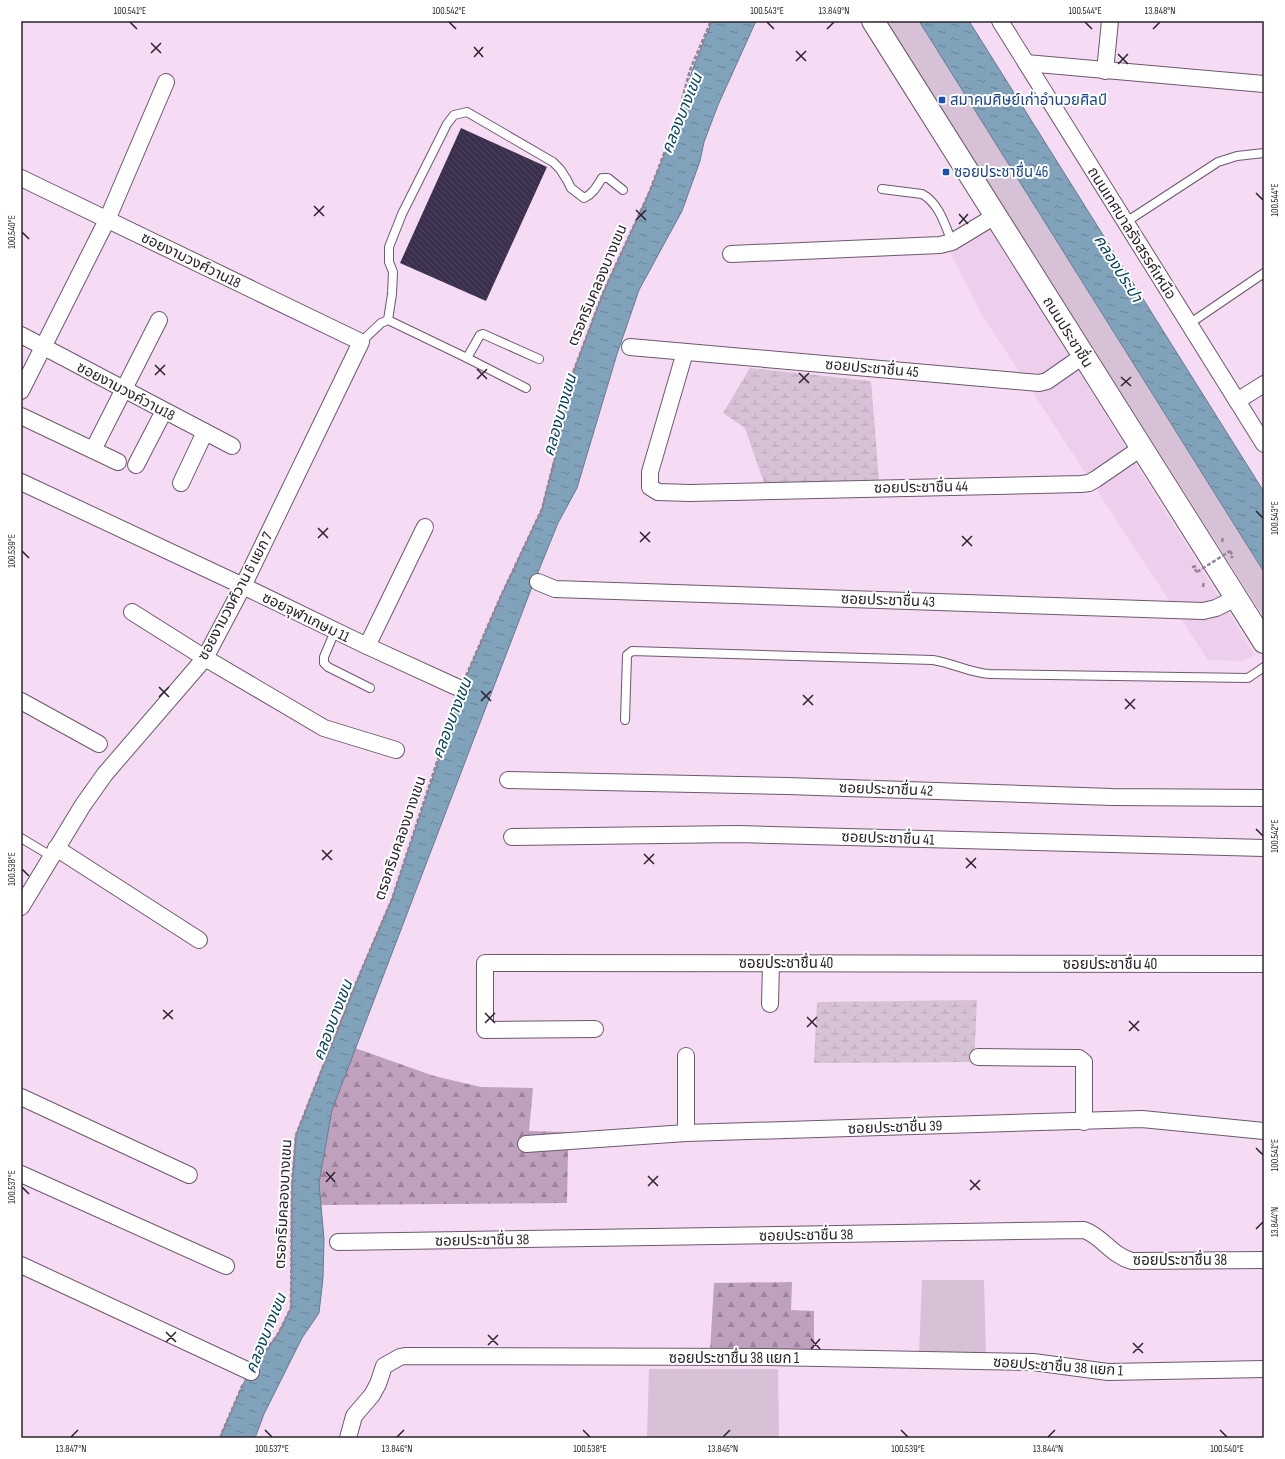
<svg xmlns="http://www.w3.org/2000/svg" width="1285" height="1459" font-family="'Sofia Sans Condensed','Noto Sans Thai',sans-serif">
	<style>
		.built { fill: #edceec }
		.green { fill: #d7c1d6 }
		.forest { fill: url(#forest-firs) }
		.wetland { fill: url(#wetland-marsh) }
		.water { fill: url(#water-ripples); stroke: #667c8f }
		.building { fill: url(#building-back-hatch) }
		.lines { fill: none; stroke-linecap: round; stroke-linejoin: round }
		.lane-casing { stroke: #6d586d; stroke-width: 10 }
		.street-casing { stroke: #6d586d; stroke-width: 18 }
		.secondary-casing { stroke: #6d586d; stroke-width: 24 }
		.path { stroke: #958495; stroke-width: 2.5; stroke-dasharray: 4 2; stroke-linecap: butt }
		.lane { stroke: #fff; stroke-width: 8 }
		.street { stroke: #fff; stroke-width: 16 }
		.secondary { stroke: #fff; stroke-width: 22 }
		.path-bridge { stroke: #958495; stroke-width: 2.5; stroke-dasharray: 4 2; stroke-linecap: butt }
		.ticks { fill: none; stroke: #2b222b; stroke-width: 1.5 }
		.transit-dot { fill: #1a4fb4; stroke: #fff; stroke-width: 1.5 }
		.labels { text-anchor: middle; stroke-width: 4; stroke-linejoin: round; paint-order: stroke }
		.transit-label { font-size: 15px; fill: #164399; stroke: #fff; text-anchor: start }
		.street-label { font-size: 15px; fill: #2b222b; stroke: #fff }
		.water-label { font-size: 16px; font-style: italic; fill: #004162; stroke: #fff }
		.neatline { fill: none; stroke: #2b222b; stroke-width: 1.5 }
		.ticks-label { font-size: 10px; text-anchor: middle; fill: #2b222b }
	</style>
	<defs>
		<pattern id="forest-firs" width="22" height="20" patternUnits="userSpaceOnUse"><rect width="22" height="20" fill="#bfa1be"/><path d="M5 1l3.5 6h-7zM16 11l3.5 6h-7z" fill="#9b839b"/></pattern>
		<pattern id="wetland-marsh" width="20" height="14" patternUnits="userSpaceOnUse"><rect width="20" height="14" fill="#d7c1d6"/><path d="M1 5h8M5 5V1M11 12h8M15 12V8" fill="none" stroke="#b9a6b8"/></pattern>
		<pattern id="water-ripples" width="26" height="14" patternUnits="userSpaceOnUse"><rect width="26" height="14" fill="#80a2ba"/><path d="M2 4q2-2 4 0t4 0M15 11q2-2 4 0t4 0" fill="none" stroke="#698497"/></pattern>
		<pattern id="building-back-hatch" width="6" height="6" patternUnits="userSpaceOnUse"><rect width="6" height="6" fill="#3a2f4c"/><path d="M-1 5l2 2M0 0l6 6M5-1l2 2" fill="none" stroke="#4e445d"/></pattern>
	</defs>
	<rect width="100%" height="100%" fill="#f5dcf4"/>
	<!-- built -->
	<polygon class="built" points="981,215 1255,655 1243,661 1208,660 982,315 943,238"/>
	<!-- green -->
	<g class="green">
		<polygon points="891,21 919,21 1264,572 1264,618 889,26"/>
		<polygon points="922,1280 984,1280 986,1355 919,1354"/>
		<polygon points="649,1369 778,1369 779,1438 647,1438"/>
	</g>
	<!-- forest -->
	<g class="forest">
		<polygon points="355,1048 434,1076 481,1087 533,1088 529,1131 567,1132 568,1151 567,1203 321,1205 319,1183 332,1110"/>
		<polygon points="792,1282 791,1310 814,1311 814,1353 710,1352 714,1283"/>
	</g>
	<!-- wetland -->
	<g class="wetland">
		<polygon points="750,368 871,381 879,480 764,483 745,428 723,413"/>
		<polygon points="977,1000 974,1062 814,1063 817,1002"/>
	</g>
	<!-- water -->
	<g class="water">
		<polygon points="712,21 756,21 718,105 704,142 700,161 682,211 639,290 617,354 577,488 558,523 530,592 332,1110 319,1183 324,1239 323,1278 319,1313 302,1338 264,1414 255,1438 222,1438 221,1435 246,1378 278,1334 291,1308 292,1183 296,1135 356,983 392,899 435,771 461,689 501,596 542,509 559,442 574,370 603,293 649,193 677,123 692,71"/>
		<polygon points="919,21 969,21 1264,492 1264,572"/>
	</g>
	<!-- building -->
	<polygon class="building" points="461,128 547,167 486,301 400,263"/>
	<g class="lines">
		<!-- lane casing -->
		<g class="lane-casing">
			<g id="lane">
				<path d="M882,189L922,194C939,203 945,225 952,242"/>
				<polyline points="1126,222 1218,162 1237,156 1264,153"/>
				<path d="M388,320L392,294L393,272L389,262V247L402,214L447,124L454,115L467,112L553,162L560,169L567,180L571,188L584,198C593,194 597,186 602,178H608L623,190"/>
				<polyline points="1189,324 1264,273"/>
				<polyline points="361,342 381,323 388,320 467,358 480,335 483,334 539,359"/>
				<polyline points="467,358 526,388"/>
				<polyline points="335,631 324,657 324,663 328,667 370,688"/>
				<path d="M625,720L627,655L632,651L933,660C953,663 970,673 990,674L1248,678L1264,667"/>
				<polyline points="21,838 51,856"/>
			</g>
		</g>
		<!-- street casing -->
		<g class="street-casing">
			<g id="street">
				<polyline points="1000,21 1264,444"/>
				<polyline points="1026,63 1264,84"/>
				<polyline points="1105,71 1110,21"/>
				<polyline points="21,178 361,342 243,586 205,658 105,774 83,805 21,907"/>
				<polyline points="731,254 940,245 952,242 995,216"/>
				<polyline points="21,335 232,446"/>
				<polyline points="630,347 1039,383 1047,381 1083,356"/>
				<polyline points="685,352 650,472 650,487 658,492 690,493 1081,484 1089,483 1096,479 1141,448"/>
				<polyline points="21,391 107,220 166,82"/>
				<polyline points="1237,401 1264,384"/>
				<polyline points="21,416 118,462"/>
				<polyline points="93,450 159,320"/>
				<polyline points="136,465 164,411"/>
				<polyline points="21,482 243,586 367,646 461,689"/>
				<polyline points="181,483 205,432"/>
				<polyline points="538,582 555,589 1203,611 1216,608 1236,598"/>
				<polyline points="132,612 205,658 324,728 396,750"/>
				<polyline points="367,646 425,527"/>
				<polyline points="21,701 99,744"/>
				<polyline points="508,780 787,786 1112,797 1264,798"/>
				<polyline points="512,837 738,834 1264,848"/>
				<polyline points="56,848 199,940"/>
				<polyline points="770,1004 771,963"/>
				<polyline points="595,1029 485,1030 485,963 1264,964"/>
				<polyline points="978,1057 1079,1058 1084,1062 1084,1122"/>
				<polyline points="21,1097 189,1175"/>
				<polyline points="686,1133 686,1056"/>
				<polyline points="526,1144 686,1133 1142,1119 1264,1131"/>
				<polyline points="21,1174 226,1266"/>
				<path d="M338,1242L1084,1230C1102,1236 1112,1256 1132,1261L1264,1260"/>
				<polyline points="21,1265 251,1372"/>
				<polyline points="348,1438 354,1416 372,1395 378,1384 384,1366 400,1357 405,1356 767,1357 1033,1362 1108,1372 1264,1369"/>
			</g>
		</g>
		<!-- secondary casing -->
		<g class="secondary-casing">
			<polyline id="secondary" points="873,21 1264,642"/>
		</g>
		<!-- path -->
		<g class="path">
			<polyline points="758,21 759,21"/>
			<polyline points="1222,542 1223,537"/>
			<polyline points="1230,551 1233,556 1231,558"/>
			<polyline points="1196,566 1193,567 1197,572"/>
			<polyline points="1203,587 1204,581"/>
			<polyline points="466,676 501,596 542,509 559,442 574,370 603,293 649,193 676,122 690,70 711,21"/>
			<polyline points="259,1360 278,1334 291,1308 292,1183 296,1135 356,983 392,899 457,701"/>
			<polyline points="222,1438 221,1435 243,1384"/>
		</g>
		<!-- lane -->
		<use href="#lane" class="lane"/>
		<!-- street -->
		<use href="#street" class="street"/>
		<!-- secondary -->
		<use href="#secondary" class="secondary"/>
		<!-- path-bridge -->
		<polyline class="path-bridge" points="1197,572 1230,551"/>
	</g>
	<!-- ticks -->
	<path class="ticks" d="M130,22L137,29M449,22L456,29M767,22L774,29M1085,22L1092,29M827,29L834,22M1153,29L1160,22M151,43L161,53M474,47L483,57M796,51L806,61M151,53L161,43M1118,54L1128,64M474,57L483,47M796,61L806,51M1118,64L1128,54M1256,193L1263,200M314,206L324,216M636,210L646,220M959,214L968,224M314,216L324,206M636,220L646,210M959,224L968,214M22,232L29,239M155,365L165,375M477,369L487,379M799,373L809,383M155,375L165,365M1121,377L1131,386M477,379L487,369M799,383L809,373M1121,386L1131,377M1256,511L1263,518M318,528L328,538M640,532L650,542M962,536L972,546M318,538L328,528M640,542L650,532M962,546L972,536M22,551L29,558M159,687L169,697M481,691L491,701M803,695L813,705M159,697L169,687M1125,699L1135,709M481,701L491,691M803,705L813,695M1125,709L1135,699M1256,829L1263,836M322,850L332,860M644,854L654,864M966,858L976,868M322,860L332,850M644,864L654,854M966,868L976,858M22,869L29,876M163,1010L173,1019M485,1013L495,1023M807,1017L817,1027M163,1019L173,1010M1129,1021L1139,1031M485,1023L495,1013M807,1027L817,1017M1129,1031L1139,1021M1256,1148L1263,1155M326,1172L335,1182M648,1176L658,1186M970,1180L980,1190M326,1182L335,1172M648,1186L658,1176M22,1187L29,1194M970,1190L980,1180M1256,1229L1263,1222M166,1332L176,1342M488,1335L498,1345M811,1339L820,1349M166,1342L176,1332M1133,1343L1143,1353M488,1345L498,1335M811,1349L820,1339M1133,1353L1143,1343M265,1430L272,1437M583,1430L590,1437M901,1430L908,1437M1220,1430L1227,1437M71,1437L78,1430M397,1437L404,1430M723,1437L730,1430M1048,1437L1055,1430"/>
	<!-- markers -->
	<g class="transit-dot">
		<rect x="938" y="96" width="8" height="8" rx="2"/>
		<rect x="942" y="168" width="8" height="8" rx="2"/>
	</g>
	<g class="labels">
		<!-- transit labels -->
		<g class="transit-label">
			<text x="950" y="105">สมาคมศิษย์เก่าอํานวยศิลป์</text>
			<text x="954" y="177">ซอยประชาชื่น 46</text>
		</g>
		<!-- street labels -->
		<g class="street-label">
			<text transform="translate(1132 233) rotate(58)" y="5">ถนนเทศบาลรังสรรค์เหนือ</text>
			<text transform="translate(191 260) rotate(26)" y="5">ซอยงามวงศ์วาน18</text>
			<text transform="translate(597 285) rotate(-67)" y="5">ตรอกริมคลองบางเขน</text>
			<text transform="translate(1068 332) rotate(58)" y="5">ถนนประชาชื่น</text>
			<text transform="translate(872 368) rotate(5)" y="5">ซอยประชาชื่น 45</text>
			<text transform="translate(126 391) rotate(28)" y="5">ซอยงามวงค์วาน18</text>
			<text transform="translate(921 487) rotate(-1)" y="5">ซอยประชาชื่น 44</text>
			<text transform="translate(235 596) rotate(-62)" y="5">ซอยงามวงศ์วาน 6 แยก 7</text>
			<text transform="translate(888 600) rotate(2)" y="5">ซอยประชาชื่น 43</text>
			<text transform="translate(306 617) rotate(26)" y="5">ซอยจุฬาเกษม 11</text>
			<text transform="translate(886 789) rotate(2)" y="5">ซอยประชาชื่น 42</text>
			<text transform="translate(400 838) rotate(-71)" y="5">ตรอกริมคลองบางเขน</text>
			<text transform="translate(888 838) rotate(2)" y="5">ซอยประชาชื่น 41</text>
			<text x="786" y="968">ซอยประชาชื่น 40</text>
			<text x="1110" y="969">ซอยประชาชื่น 40</text>
			<text transform="translate(895 1127) rotate(-2)" y="5">ซอยประชาชื่น 39</text>
			<text transform="translate(283 1204) rotate(-87)" y="5">ตรอกริมคลองบางเขน</text>
			<text transform="translate(806 1235) rotate(-1)" y="5">ซอยประชาชื่น 38</text>
			<text transform="translate(482 1240) rotate(-1)" y="5">ซอยประชาชื่น 38</text>
			<text x="1180" y="1265">ซอยประชาชื่น 38</text>
			<text x="734" y="1363">ซอยประชาชื่น 38 แยก 1</text>
			<text transform="translate(1058 1366) rotate(4)" y="5">ซอยประชาชื่น 38 แยก 1</text>
		</g>
		<!-- water labels -->
		<g class="water-label">
			<text transform="translate(681 113) rotate(-68)" y="6">คลองบางเขน</text>
			<text transform="translate(1119 268) rotate(58)" y="6">คลองประปา</text>
			<text transform="translate(559 415) rotate(-74)" y="6">คลองบางเขน</text>
			<text transform="translate(451 718) rotate(-69)" y="6">คลองบางเขน</text>
			<text transform="translate(332 1020) rotate(-69)" y="6">คลองบางเขน</text>
			<text transform="translate(265 1333) rotate(-68)" y="6">คลองบางเขน</text>
		</g>
	</g>
	<!-- border -->
	<rect width="1285" height="1459" fill="none" stroke="#ffffff" stroke-width="44"/>
	<rect x="22" y="22" width="1241" height="1415" class="neatline"/>
	<g class="ticks-label">
		<text x="130" y="14">100.541°E</text>
		<text x="449" y="14">100.542°E</text>
		<text x="767" y="14">100.543°E</text>
		<text x="834" y="14">13.849°N</text>
		<text x="1085" y="14">100.544°E</text>
		<text x="1160" y="14">13.848°N</text>
		<text transform="translate(1274 200) rotate(-90)" y="4">100.544°E</text>
		<text transform="translate(11 232) rotate(-90)" y="4">100.540°E</text>
		<text transform="translate(1274 518) rotate(-90)" y="4">100.543°E</text>
		<text transform="translate(11 551) rotate(-90)" y="4">100.539°E</text>
		<text transform="translate(1274 836) rotate(-90)" y="4">100.542°E</text>
		<text transform="translate(11 869) rotate(-90)" y="4">100.538°E</text>
		<text transform="translate(1274 1155) rotate(-90)" y="4">100.541°E</text>
		<text transform="translate(11 1187) rotate(-90)" y="4">100.537°E</text>
		<text transform="translate(1274 1222) rotate(-90)" y="4">13.844°N</text>
		<text x="71" y="1452">13.847°N</text>
		<text x="272" y="1452">100.537°E</text>
		<text x="397" y="1452">13.846°N</text>
		<text x="590" y="1452">100.538°E</text>
		<text x="723" y="1452">13.845°N</text>
		<text x="908" y="1452">100.539°E</text>
		<text x="1048" y="1452">13.844°N</text>
		<text x="1227" y="1452">100.540°E</text>
	</g>
</svg>
